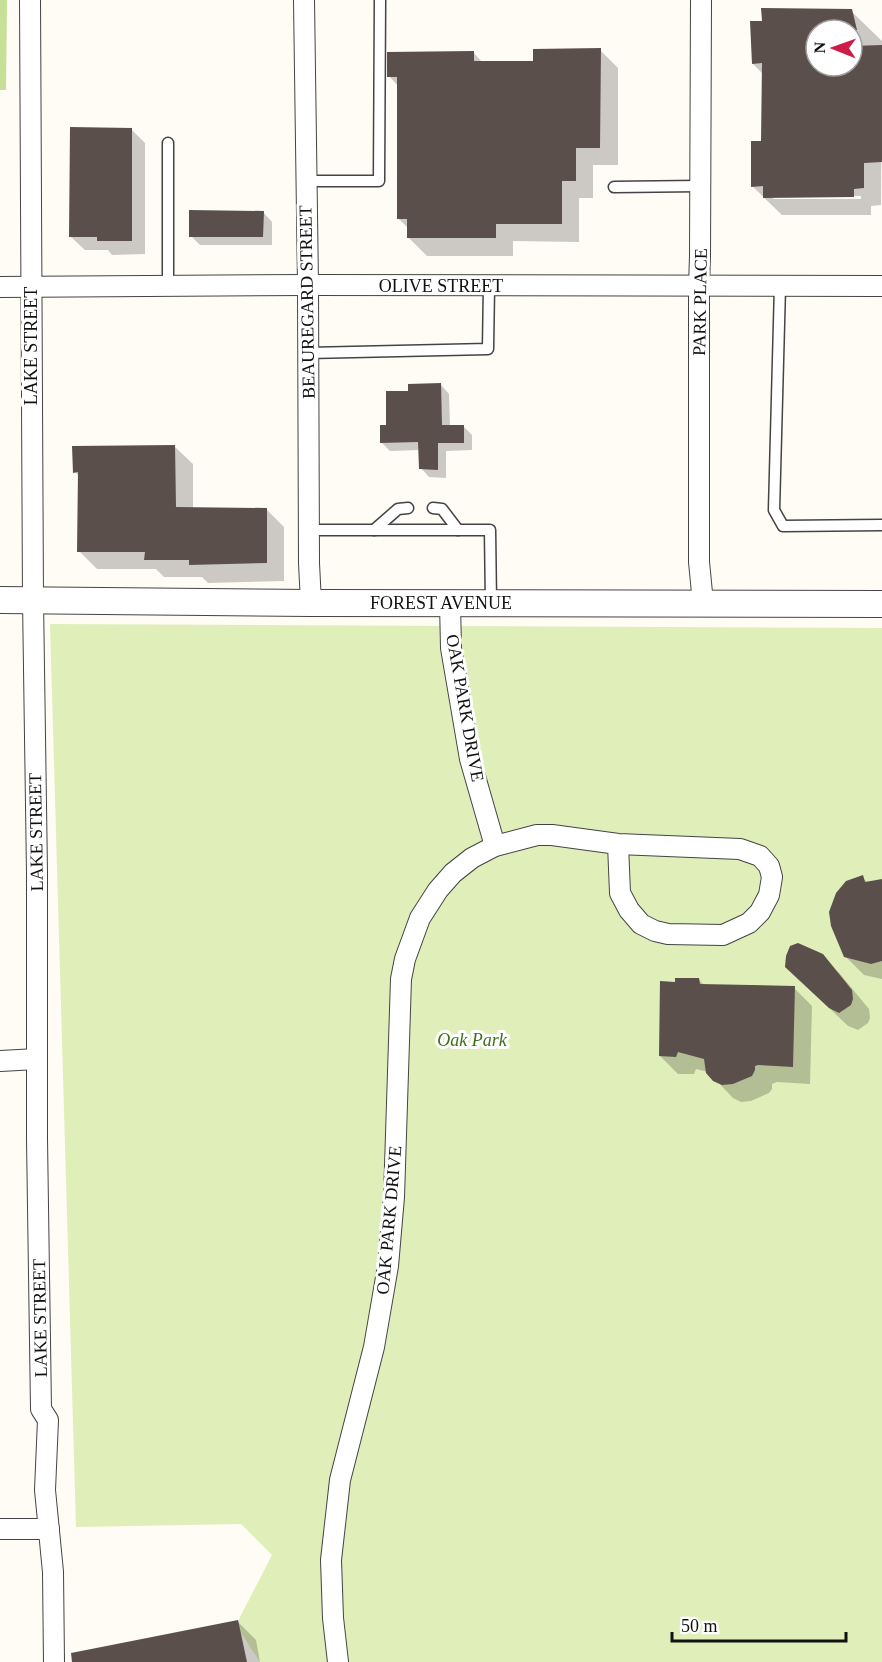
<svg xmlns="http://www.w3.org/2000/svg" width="882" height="1662" font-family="'Times New Roman',serif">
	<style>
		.green { fill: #e0eeba }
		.forest { fill: #c7e097 }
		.shadow { fill: #0003; fill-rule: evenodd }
		.building { fill: #5b4f4c }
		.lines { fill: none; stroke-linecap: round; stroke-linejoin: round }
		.service-casing { stroke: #444; stroke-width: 13 }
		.minor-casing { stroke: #444; stroke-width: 22 }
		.tertiary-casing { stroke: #444; stroke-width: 28 }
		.service { stroke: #fff; stroke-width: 10 }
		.minor { stroke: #fff; stroke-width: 20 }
		.tertiary { stroke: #fff; stroke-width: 26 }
		.labels { text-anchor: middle; stroke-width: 6; stroke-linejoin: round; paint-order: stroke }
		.street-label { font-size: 18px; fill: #111; stroke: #fff }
		.park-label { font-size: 18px; font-style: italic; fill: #3d701a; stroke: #fff }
	</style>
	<rect width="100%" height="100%" fill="#fffbf5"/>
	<!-- green -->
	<polygon class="green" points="50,624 882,628 882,1662 260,1662 236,1625 272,1555 241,1524 76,1527"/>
	<!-- forest -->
	<polygon class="forest" points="0,0 7,0 6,90 0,90"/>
	<!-- shadow -->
	<g class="shadow">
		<path d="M851,11L882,41L881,205L871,206V215H782L752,186L763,142V74L753,64L764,22ZM816,30H852V66H816ZM771,196H861V199H774Z"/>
		<polygon points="600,50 618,68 618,165 593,165 593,198 579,198 579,242 513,241 513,256 427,256 409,238 409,229 398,218 398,86 389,76 474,53 483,63 535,63"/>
		<polygon points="131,129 145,143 145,254 112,255 108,250 85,250 71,237"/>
		<polygon points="263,212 272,222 272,245 200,245 191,236"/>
		<polygon points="441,385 449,394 450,427 464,427 472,435 472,450 446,451 446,478 429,477 421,468 420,450 390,451 381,442 387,426 409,393"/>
		<polygon points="175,447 193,464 193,509 266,509 284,527 284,581 208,583 202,577 164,577 156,569 97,569 79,551 80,477 75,472"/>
		<polygon points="862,877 868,883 882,881 882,979 864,975 846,957"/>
		<polygon points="822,956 840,974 869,1009 870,1018 868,1023 858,1030 848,1026 805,985"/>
		<polygon points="699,980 704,985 794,988 812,1006 810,1084 777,1082 772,1084 772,1089 769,1093 751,1101 741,1102 733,1098 708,1072 696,1069 694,1074 678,1074 660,1056 676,983"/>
		<polygon points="238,1622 256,1640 260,1662 102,1662"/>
	</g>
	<!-- building -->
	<g class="building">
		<polygon points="761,8 852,9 857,30 816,30 816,66 852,66 852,46 882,45 882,162 864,163 864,188 854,189 854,197 763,198 763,186 751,187 751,141 761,141 762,63 752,64 750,21 762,21"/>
		<polygon points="601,48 600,148 576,148 576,181 562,181 562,224 496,224 496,238 407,238 407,219 397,219 397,77 387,77 387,52 474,51 474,61 533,61 533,49"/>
		<polygon points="70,127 132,128 132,241 97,241 97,237 69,237"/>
		<polygon points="189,210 264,211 263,237 189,237"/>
		<polygon points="441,383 442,425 464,425 464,443 438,443 438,470 419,469 418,442 380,443 380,425 386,425 386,391 408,391 408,384"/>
		<polygon points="175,445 176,507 267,508 267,563 189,565 189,560 144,560 145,552 77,552 78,472 73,473 72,446"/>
		<polygon points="863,875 865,882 882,879 882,961 871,964 844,957 831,926 829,912 836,893 846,881"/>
		<polygon points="798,943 823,954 852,990 853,999 851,1005 839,1013 829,1008 785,967 786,956 790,946"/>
		<polygon points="675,978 699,978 700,984 795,986 793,1067 758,1065 755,1066 755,1070 752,1076 733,1084 722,1085 713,1081 706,1073 704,1059 678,1052 676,1057 659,1056 660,981 675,982"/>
		<polygon points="238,1620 247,1662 72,1662 71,1653"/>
	</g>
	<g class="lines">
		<!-- service casing -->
		<g class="service-casing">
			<g id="service">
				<polyline points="306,181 379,181 380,0"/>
				<polyline points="614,187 700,186"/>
				<polyline points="168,286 168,143"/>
				<polyline points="780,286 774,510 783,526 882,525"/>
				<polyline points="308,353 488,349 489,286"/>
				<polyline points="433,508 442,509 458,530"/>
				<polyline points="308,530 490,530 491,603"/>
				<polyline points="374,530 398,509 408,508"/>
			</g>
		</g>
		<!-- minor casing -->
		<g class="minor-casing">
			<g id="minor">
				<polyline points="30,0 33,600 37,873 37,1139 41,1409 48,1420 45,1490 53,1572 54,1662"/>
				<polyline points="304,0 308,285 309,563 311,603"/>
				<polyline points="701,0 700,256 699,286 699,562 703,603"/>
				<polyline points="0,287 308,285 882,286"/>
				<polyline points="450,603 451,648 470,759 495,846"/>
				<polyline points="0,1061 37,1059"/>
				<polyline points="0,1529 49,1529"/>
				<polyline points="338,1662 333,1618 331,1560 340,1480 374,1347 388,1266 394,1197 401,979 405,959 420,918 438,890 453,873 472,858 495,846 537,835 552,835 618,844 740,849 760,856 769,866 772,877 769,895 760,912 749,923 723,935 668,934 655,931 641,924 629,910 620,893 618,844"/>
			</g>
		</g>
		<!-- tertiary casing -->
		<g class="tertiary-casing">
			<polyline id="tertiary" points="0,600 311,603 882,604"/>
		</g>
		<!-- service -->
		<use href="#service" class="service"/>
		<!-- minor -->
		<use href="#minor" class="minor"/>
		<!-- tertiary -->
		<use href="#tertiary" class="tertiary"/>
	</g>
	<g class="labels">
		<!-- street labels -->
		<g class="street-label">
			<text x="441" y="292">OLIVE STREET</text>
			<text transform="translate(307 302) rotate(-91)" y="6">BEAUREGARD STREET</text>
			<text transform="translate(700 302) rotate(-89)" y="6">PARK PLACE</text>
			<text transform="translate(31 346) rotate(-90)" y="6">LAKE STREET</text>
			<text x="441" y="609">FOREST AVENUE</text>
			<text transform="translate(465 708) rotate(80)" y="6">OAK PARK DRIVE</text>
			<text transform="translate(36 832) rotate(-91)" y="6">LAKE STREET</text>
			<text transform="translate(389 1220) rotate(-85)" y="6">OAK PARK DRIVE</text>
			<text transform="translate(40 1318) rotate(-91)" y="6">LAKE STREET</text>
		</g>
		<!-- park labels -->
		<g class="park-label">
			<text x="472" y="1046">Oak Park</text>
		</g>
	</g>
	<!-- north arrow -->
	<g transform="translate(834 48) rotate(271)"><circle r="28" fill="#ffffff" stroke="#a0a0a0" stroke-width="1.5"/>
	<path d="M0-4.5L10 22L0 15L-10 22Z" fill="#cf1b48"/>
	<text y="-9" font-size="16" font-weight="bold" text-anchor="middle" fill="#111111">N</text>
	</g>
	<!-- scale -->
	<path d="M672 1632v9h174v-9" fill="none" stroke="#111111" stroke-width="3"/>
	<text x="681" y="1632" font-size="18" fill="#111111" stroke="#ffffff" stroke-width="4.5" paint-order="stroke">50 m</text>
</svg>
